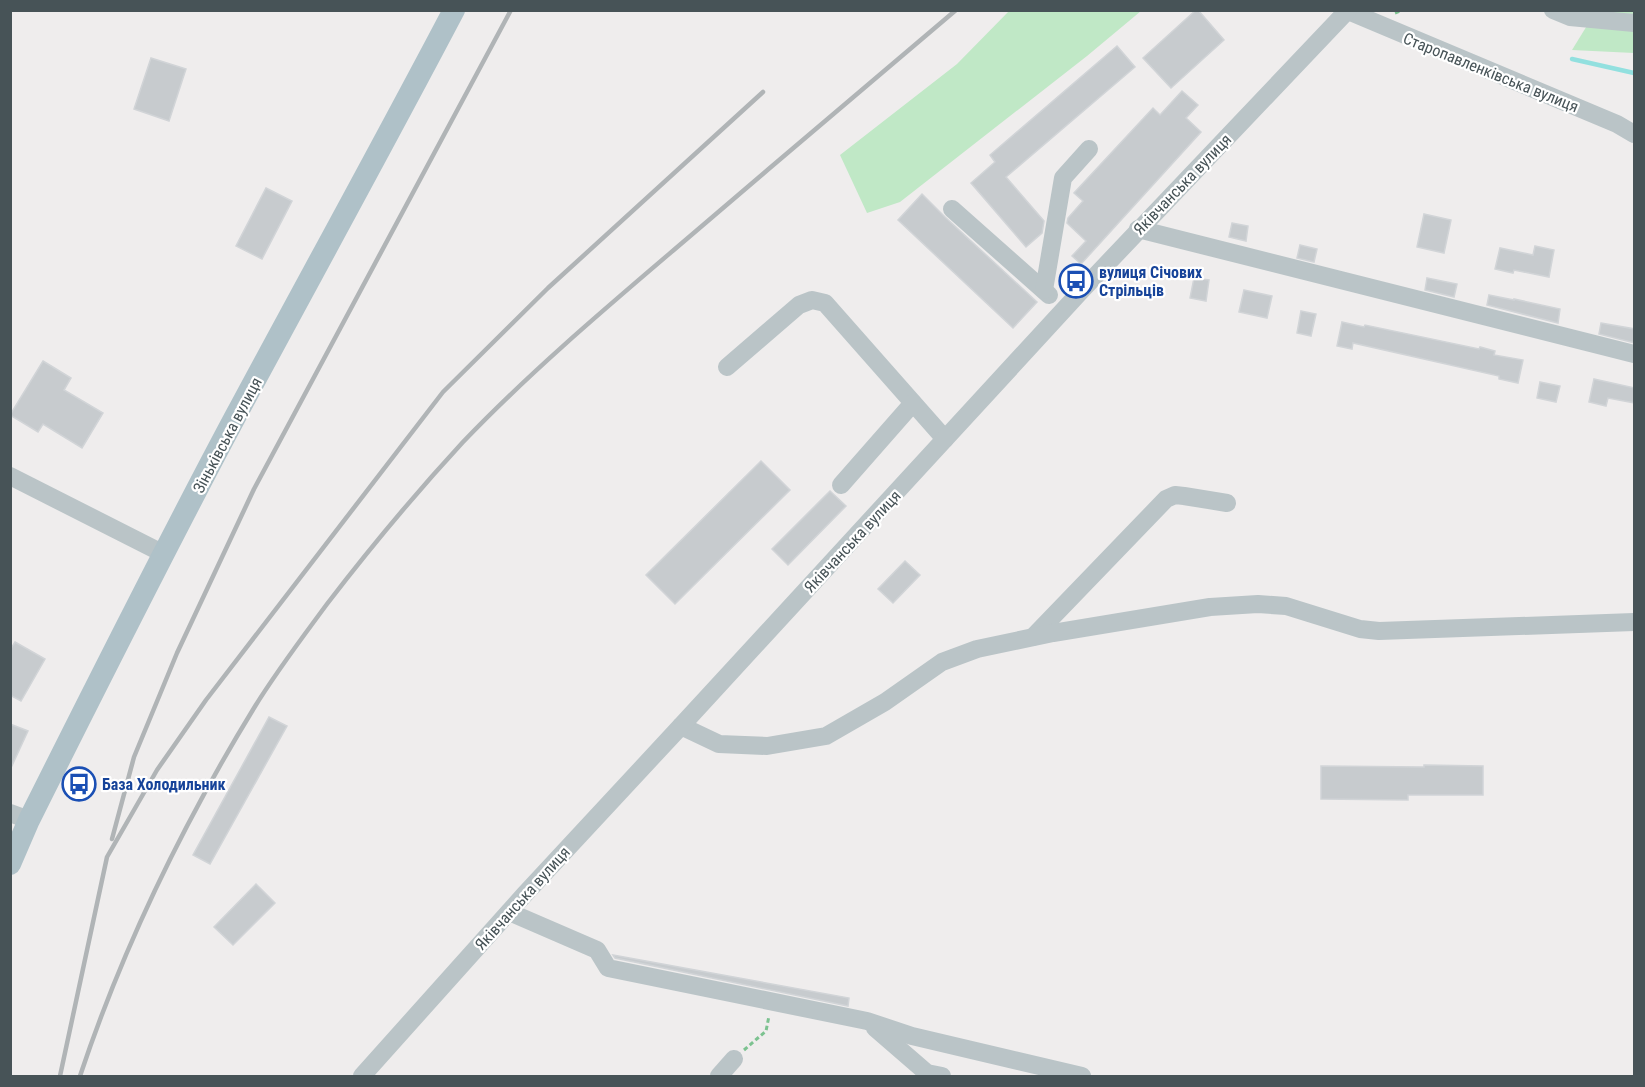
<svg xmlns="http://www.w3.org/2000/svg" width="1645" height="1087" font-family="'Roboto Condensed',sans-serif">
	<style>
		.green { fill: #c0e8c6 }
		.lines { fill: none; stroke-linecap: round; stroke-linejoin: round }
		.stream { stroke: #92e0df; stroke-width: 4.5 }
		.building { fill: #c7cbce; stroke: #d1d4d7; stroke-width: 1.5 }
		.path { stroke: #7cc290; stroke-width: 3; stroke-dasharray: 4.5 3; stroke-linecap: butt }
		.minor { stroke: #bac4c7; stroke-width: 18 }
		.major { stroke: #afc1c8; stroke-width: 22 }
		.rail { stroke: #b0b4b6; stroke-width: 4.5 }
		.labels { text-anchor: middle; stroke-width: 4.5; stroke-linejoin: round; paint-order: stroke }
		.street-label { font-size: 16px; fill: #475357; stroke: #fff }
		.transit-label { font-size: 16px; font-weight: bold; fill: #164399; stroke: #fff; text-anchor: start }
	</style>
	<rect width="100%" height="100%" fill="#efeded"/>
	<!-- green -->
	<g class="green">
		<polygon points="1010,10 1141,11 1087,56 900,202 867,213 840,155 957,64"/>
		<polygon points="1596,11 1634,11 1634,53 1572,50"/>
	</g>
	<g class="lines">
		<!-- stream -->
		<polyline class="stream" points="1572,59 1634,73"/>
	</g>
	<!-- building -->
	<g class="building">
		<polygon points="1196,10 1198,10 1224,40 1171,88 1143,58"/>
		<polygon points="1117,46 1135,67 1006,177 1044,221 1042,233 1026,247 971,183 995,162 990,155"/>
		<polygon points="151,58 186,69 169,121 134,109"/>
		<polygon points="1182,91 1198,105 1186,118 1201,132 1081,264 1072,256 1086,241 1067,223 1068,218 1083,201 1074,193 1153,108 1160,115"/>
		<polygon points="266,188 292,201 262,259 236,246"/>
		<polygon points="922,194 945,217 1037,302 1013,328 898,220"/>
		<polygon points="1424,214 1451,220 1444,253 1417,247"/>
		<polygon points="1232,223 1248,226 1246,241 1229,237"/>
		<polygon points="1300,245 1317,249 1314,262 1297,258"/>
		<polygon points="1535,246 1554,250 1549,277 1514,270 1513,273 1495,269 1500,248 1533,255"/>
		<polygon points="1194,278 1209,280 1206,301 1190,298"/>
		<polygon points="1427,278 1457,284 1454,297 1425,290"/>
		<polygon points="1244,290 1272,296 1267,318 1239,312"/>
		<polygon points="1489,295 1514,300 1514,299 1560,309 1558,323 1487,305"/>
		<polygon points="1301,311 1316,314 1311,336 1297,333"/>
		<polygon points="1342,322 1364,327 1365,325 1479,349 1480,347 1495,351 1494,355 1523,360 1518,383 1499,379 1499,376 1353,343 1352,349 1337,346"/>
		<polygon points="1601,323 1635,329 1635,343 1599,334"/>
		<polygon points="43,361 71,378 64,390 103,413 82,448 43,424 38,432 10,415"/>
		<polygon points="1594,379 1635,388 1635,403 1608,398 1606,406 1589,402"/>
		<polygon points="1540,382 1560,386 1556,402 1537,398"/>
		<polygon points="761,461 790,490 675,604 646,575"/>
		<polygon points="830,491 846,506 788,565 772,549"/>
		<polygon points="905,561 920,575 893,603 878,589"/>
		<polygon points="15,642 45,659 21,701 10,695 10,650"/>
		<polygon points="269,717 287,726 210,864 193,855"/>
		<polygon points="10,724 28,731 10,770"/>
		<polygon points="1424,765 1483,766 1483,795 1408,795 1408,800 1321,799 1321,766 1424,767"/>
		<polygon points="256,884 275,903 233,945 214,927"/>
		<polygon points="613,955 849,998 848,1006 615,958"/>
	</g>
	<g class="lines">
		<!-- path -->
		<g class="path">
			<polyline points="1395,13 1403,10"/>
			<polyline points="744,1050 766,1031 769,1016"/>
		</g>
		<!-- minor -->
		<g class="minor">
			<polyline points="1553,10 1570,17 1634,23"/>
			<polyline points="1348,11 1617,124 1634,134"/>
			<polyline points="952,209 1049,295"/>
			<polyline points="1138,229 1634,354"/>
			<polyline points="1044,290 1063,178 1089,149"/>
			<polyline points="727,367 799,305 812,300 825,303 945,439"/>
			<polyline points="10,476 164,554"/>
			<polyline points="841,485 913,403"/>
			<polyline points="1033,637 1166,499 1175,495 1184,496 1227,503"/>
			<polyline points="681,726 719,744 767,746 826,736 885,702 942,662 977,649 1053,633 1210,607 1258,604 1286,606 1360,629 1379,631 1634,622"/>
			<polyline points="10,813 29,820"/>
			<polyline points="509,912 597,950 608,968 867,1021 912,1036 1082,1076"/>
			<polyline points="875,1028 927,1073 942,1076"/>
			<polyline points="362,1076 524,895 681,726 1082,290 1348,10"/>
			<polyline points="719,1076 734,1059"/>
		</g>
		<!-- major -->
		<path class="major" d="M10,864L29,820C96,686 163,552 234,419C307,283 382,147 454,10"/>
		<!-- rail -->
		<g class="rail">
			<polyline points="112,839 134,757 177,653 254,489 511,10"/>
			<polyline points="60,1076 107,857 157,770 206,700 443,392 548,288 763,92"/>
			<path d="M80,1076C123,947 183,824 254,708C276,672 302,638 327,604C370,548 415,494 463,442C531,371 607,307 682,243C773,165 864,88 956,10"/>
		</g>
	</g>
	<!-- icons -->
	<defs>
		<g id="bus-ring" transform="scale(1.725)"><circle r="9.5" fill="#fff" stroke="#1a4fb4" stroke-width="1.5"/><path d="M-5-6H5V4H4V6H2V4H-2V6H-4V4H-5ZM-3.5-4V0h7V-4ZM-3.5 1.2v1.5H-2V1.2ZM2 1.2v1.5H3.5V1.2Z" fill="#1a4fb4"/></g>
	</defs>
	<g fill-rule="evenodd">
		<use href="#bus-ring" x="1076" y="281"/>
		<use href="#bus-ring" x="79" y="784"/>
	</g>
	<g class="labels">
		<!-- street labels -->
		<g class="street-label">
			<text transform="translate(1491 72) rotate(22)" y="6">Старопавленківська вулиця</text>
			<text transform="translate(1182 184) rotate(-46)" y="6">Яківчанська вулиця</text>
			<text transform="translate(227 435) rotate(-62)" y="6">Зіньківська вулиця</text>
			<text transform="translate(852 541) rotate(-47)" y="6">Яківчанська вулиця</text>
			<text transform="translate(522 898) rotate(-48)" y="6">Яківчанська вулиця</text>
		</g>
		<!-- transit labels -->
		<g class="transit-label">
			<text x="1099" y="278">вулиця Січових<tspan x="1099" dy="18">Стрільців</tspan></text>
			<text x="102" y="790">База Холодильник</text>
		</g>
	</g>
	<!-- border -->
	<rect width="1645" height="1087" fill="none" stroke="#475357" stroke-width="24"/>
</svg>
